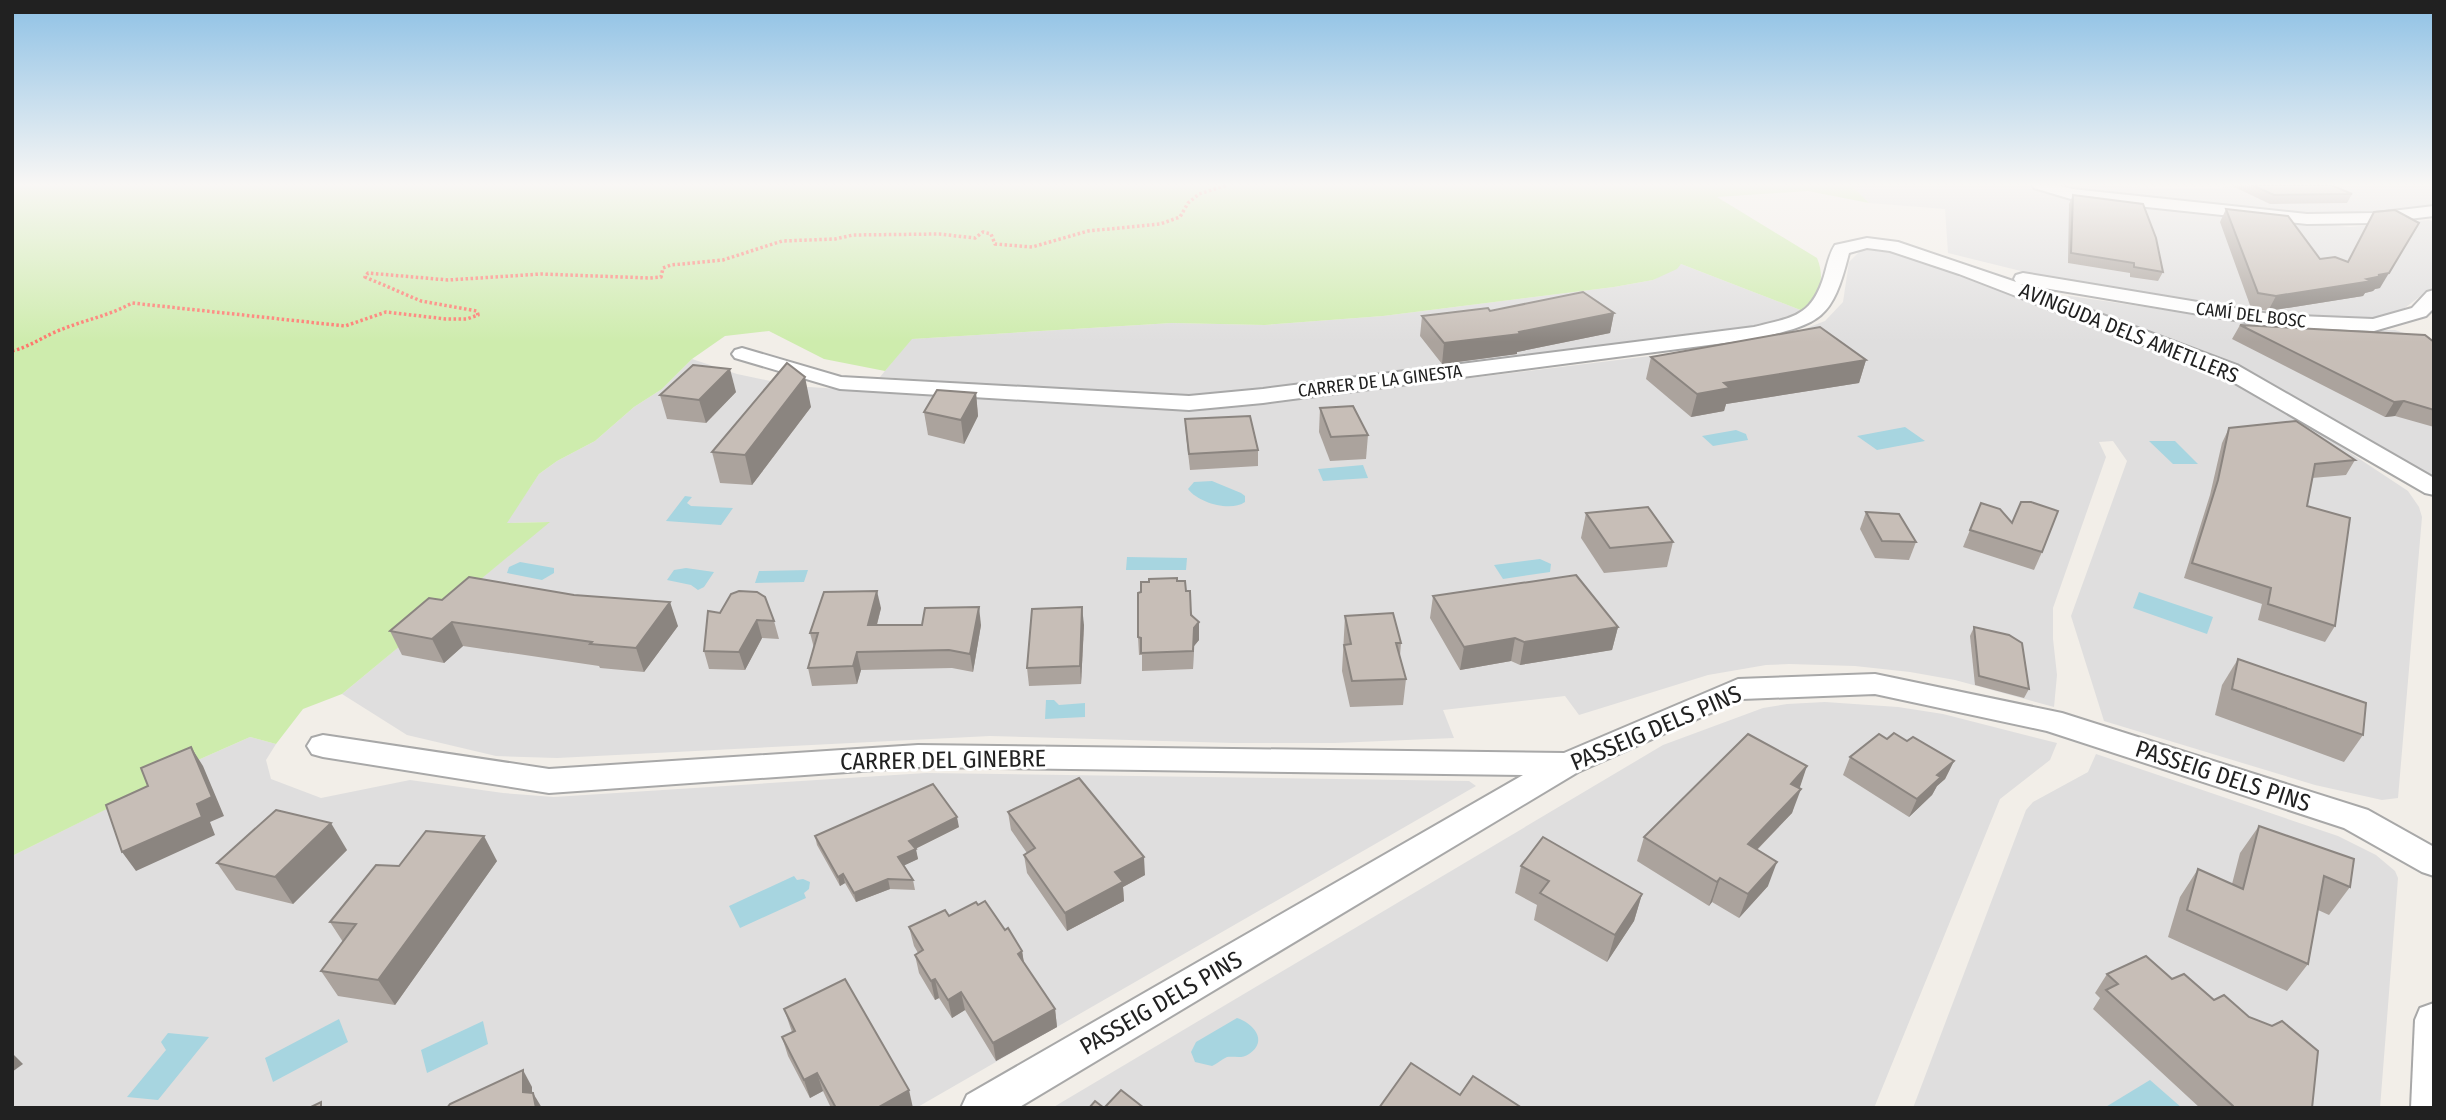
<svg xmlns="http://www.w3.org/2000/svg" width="2446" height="1120" font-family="'Fira Sans Condensed',sans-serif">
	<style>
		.residential { fill: #dfdede }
		.grass { fill: #ceecad }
		.water { fill: #a7d5e0 }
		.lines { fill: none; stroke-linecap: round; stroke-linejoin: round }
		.minor-casing { stroke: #a8a8a8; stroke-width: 4 }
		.path { stroke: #fe776c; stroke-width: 3.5; stroke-dasharray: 2.5 2.5; stroke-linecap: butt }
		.minor { fill: #fff; fill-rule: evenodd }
		.wall { fill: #aba39d }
		.shaded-wall { fill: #8b8580 }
		.building { fill: #c7beb7; stroke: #8b8580; stroke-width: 2 }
		.labels { text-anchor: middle; stroke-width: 6; stroke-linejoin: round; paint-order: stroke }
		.far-street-label { font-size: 18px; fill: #212121; stroke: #fff }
		.street-label { font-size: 21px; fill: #212121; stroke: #fff }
		.near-street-label { font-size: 24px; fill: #212121; stroke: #fff }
	</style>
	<rect width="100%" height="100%" fill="#f2eee8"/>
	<!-- residential -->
	<g class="residential">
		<polygon points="1851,185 2021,185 2063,196 2350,227 2429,220 2434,222 2434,286 2402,310 2381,318 2329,319 2267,315 2053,279 1948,253 1945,209 1869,203"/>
		<polygon points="2060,185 2207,189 2244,185 2434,185 2434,206 2417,211 2322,216 2067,189 2058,186"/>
		<polygon points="1869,250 1901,254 2205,366 2302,421 2408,491 2419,507 2422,517 2398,798 2382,800 2315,785 2104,721 2071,616 2127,461 2113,441 2099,442 2106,457 2053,608 2053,639 2057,675 2054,707 1955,680 1910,672 1855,666 1789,664 1766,665 1708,675 1579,715 1565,696 1443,710 1454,738 1335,743 1233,743 990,736 557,758 496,756 407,735 342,694 549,522 506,523 539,474 557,461 595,441 634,407 662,389 692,359 737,374 793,386 1174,410 1232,407 1675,353 1799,331 1825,321 1843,302 1849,262 1860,251"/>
		<polygon points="1681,264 1803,311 1777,323 1677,343 1188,397 880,377 911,339 1172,323 1265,325 1383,316 1614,287 1653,280"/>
		<polygon points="2070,296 2303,330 2395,330 2434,343 2434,477 2248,370 2205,351 2065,301 2065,297"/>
		<polygon points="1825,702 1898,707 1943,714 2057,743 2050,760 2000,799 1874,1108 1052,1108 1663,745 1763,708 1787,704"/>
		<polygon points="250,737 276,744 266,760 271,779 321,798 410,780 503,793 554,797 926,773 1469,781 1476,786 916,1108 12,1108 12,856 142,791 155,779"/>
		<polygon points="2096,754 2338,836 2376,855 2395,871 2398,878 2380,1108 1913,1108 2026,810 2033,802 2088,772"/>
	</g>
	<!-- grass -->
	<path class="grass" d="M12,185H1851L1869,203L1808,191L1717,197L1817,258C1826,280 1819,295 1803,311L1681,264L1677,269L1653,280L1614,287L1383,316L1265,325L1172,323L912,339L885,371L824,359L769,331L725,336L692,359L662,389L634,407L595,441L557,461L539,474L507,523L550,522L342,694L303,709L276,744L250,737L155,779L143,791L12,856Z"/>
	<!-- water -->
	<g class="water">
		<polygon points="1905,427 1925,441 1877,450 1857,436"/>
		<polygon points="1736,430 1746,434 1748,440 1713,446 1702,436"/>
		<polygon points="2149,441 2175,441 2198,464 2173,464"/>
		<polygon points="1363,465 1368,478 1323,481 1318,469"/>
		<path d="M1212,481L1241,493L1245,496V502C1231,512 1198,503 1188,489L1194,482Z"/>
		<polygon points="685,496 692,497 687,503 691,506 733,508 721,525 666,521"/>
		<polygon points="1127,557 1187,558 1186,570 1126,570"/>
		<polygon points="1540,559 1551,564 1550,572 1503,579 1494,565"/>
		<polygon points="520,562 554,568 554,573 542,580 507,573 509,567"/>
		<polygon points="686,568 714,572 704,587 698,590 691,585 667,580 674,570"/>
		<polygon points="808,570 804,582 755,583 759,571"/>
		<polygon points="2139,592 2213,617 2207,634 2133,608"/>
		<polygon points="1046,700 1054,700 1059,705 1085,703 1085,717 1045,719"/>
		<polygon points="794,876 797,880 803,879 810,882 809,889 804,893 806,898 740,928 729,906"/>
		<path d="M1237,1018C1253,1023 1269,1041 1249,1054C1242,1059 1235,1056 1227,1057C1222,1059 1217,1064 1212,1066L1195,1062L1191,1052L1196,1042Z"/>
		<polygon points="339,1019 348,1042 273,1082 265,1058"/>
		<polygon points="483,1021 488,1044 427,1073 421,1050"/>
		<polygon points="168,1033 209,1037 158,1100 127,1097 166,1050 161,1042"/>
		<polygon points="2150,1080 2182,1108 2104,1108"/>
	</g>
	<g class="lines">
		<!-- minor casing -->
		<g class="minor-casing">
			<g id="minor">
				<polygon points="2032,185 2057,185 2072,189 2307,214 2375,213 2434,206 2434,216 2375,223 2307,224 2071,199 2034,188"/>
				<path d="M1867,238L1898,242L2016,282L2014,279L2016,275L2023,273L2276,315L2373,319L2412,308L2427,292L2434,290V308L2426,316L2374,331L2276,327L2020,284L2237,365L2434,478V495L2425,493L2221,375L1959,274L1890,251L1867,248L1849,253C1832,321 1821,323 1755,339L1263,403L1189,410L840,389L735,358L732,354L735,350L742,348L841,377L1189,396L1263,389L1754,327C1792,317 1811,318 1824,276C1827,266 1829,254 1835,245Z"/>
				<polygon points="1875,674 2062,713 2368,810 2434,847 2434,876 2422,872 2344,828 2047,731 1875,694 1742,699 1578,772 1018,1108 961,1108 967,1095 1523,775 918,767 549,793 323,757 312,754 307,746 312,738 323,735 549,769 918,745 1564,753 1738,679"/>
				<polygon points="2434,1003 2434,1108 2411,1108 2415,1020 2420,1008"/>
			</g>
		</g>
		<!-- path -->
		<path class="path" d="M12,351C28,347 38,340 53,333C79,321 107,317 132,303L345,326L386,312L446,319H467L478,315L477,311L421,301L365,277L368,273L448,280L541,274L650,278L661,277L663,268L671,265L723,260L782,241L835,239L853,235L939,234L975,238L983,232L991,234L995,244L1032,247L1088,231L1160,224L1180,217L1188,203L1199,194L1227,185"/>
		<!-- minor -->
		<use href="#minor" class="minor"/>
	</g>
	<!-- wall -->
	<g class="wall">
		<polygon points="2230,185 2331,185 2352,194 2347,203 2270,204"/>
		<polygon points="2073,195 2163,272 2158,281 2130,277 2130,273 2068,263 2069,204"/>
		<polygon points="2226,209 2320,259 2380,288 2375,289 2373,291 2365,293 2363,296 2268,311 2251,308 2220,222"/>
		<polygon points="1490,311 1614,313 1610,333 1517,352 1517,354 1442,364 1420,336 1422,316"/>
		<polygon points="2240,325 2434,342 2434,427 2395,416 2385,417 2232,339"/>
		<polygon points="1651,357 1866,360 1859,383 1726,404 1724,411 1691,417 1646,379"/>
		<polygon points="736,392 706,423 667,419 660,395"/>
		<polygon points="976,393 978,416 964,444 928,435 924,412"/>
		<polygon points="811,407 752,485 720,483 712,452"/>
		<polygon points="1320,408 1368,435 1366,459 1330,461 1319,432"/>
		<polygon points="1185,419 1258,450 1258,466 1190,470 1186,435"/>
		<polygon points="2229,428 2355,460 2346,475 2312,478 2307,506 2335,626 2325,642 2258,620 2262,604 2184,578 2210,495 2222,443"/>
		<polygon points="1981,503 2012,523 2042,552 2034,570 1963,547"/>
		<polygon points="1866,512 1916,542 1909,560 1875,558 1860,529"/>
		<polygon points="1586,513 1673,542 1667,567 1604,573 1581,538"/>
		<polygon points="1177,581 1186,591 1199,640 1194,646 1193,669 1142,671 1142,655 1139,655 1138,637 1141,592 1149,582"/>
		<polygon points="1433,596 1618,627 1612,650 1520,665 1511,661 1460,670 1430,618"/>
		<polygon points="442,600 678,626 644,672 600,668 599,666 463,646 444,663 402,655 390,631"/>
		<polygon points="881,608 877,625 981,625 973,672 952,668 861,670 857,684 812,686 808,668 814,648 810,633"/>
		<polygon points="708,611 774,621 779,639 762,638 745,670 709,669 704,651"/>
		<polygon points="1345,616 1401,643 1400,656 1406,679 1403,705 1350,707 1342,671"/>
		<polygon points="1084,625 1081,684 1029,686 1027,668"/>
		<polygon points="1974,627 2029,689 2024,698 1975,685 1970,636"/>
		<polygon points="2238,659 2363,735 2344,762 2215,715 2222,685"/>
		<polygon points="1887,739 1907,741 1954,761 1945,779 1937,786 1932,795 1909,817 1843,775 1850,757"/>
		<polygon points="1799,788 1792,813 1757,850 1768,886 1739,918 1712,902 1709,906 1637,861 1644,837"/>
		<polygon points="1008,812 1145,875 1123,887 1124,901 1067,931 1027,873 1024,855 1027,853 1011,830"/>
		<polygon points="2259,826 2350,887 2329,915 2318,910 2308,964 2287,991 2168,937 2180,897 2198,869 2232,884 2240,853"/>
		<polygon points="959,827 915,849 918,859 904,865 913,880 915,890 890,889 856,902 845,883 840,886 817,845 815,836"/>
		<polygon points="347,850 293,904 236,890 217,863"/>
		<polygon points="497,861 395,1005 338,996 321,971 343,942 330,922 399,866"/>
		<polygon points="1521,866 1642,894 1634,921 1607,962 1534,920 1537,905 1515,893"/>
		<polygon points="978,905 1005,930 1022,951 1024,963 1055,1009 1057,1027 996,1061 965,1010 952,1018 939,998 935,1000 919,973 915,955 918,953 914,946 909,927 949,916"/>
		<polygon points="2107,974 2312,1108 2200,1108 2093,1009 2100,998 2095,993"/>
		<polygon points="784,1009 913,1108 831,1108 823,1091 810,1098 788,1056 782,1037 792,1032"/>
	</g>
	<!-- shaded-wall -->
	<g class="shaded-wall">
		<polygon points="2419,223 2380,288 2375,289 2373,291 2365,293 2363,296 2268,311 2276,296 2365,282"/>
		<polygon points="1614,313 1610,333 1517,352 1517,354 1442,364 1444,343 1519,332"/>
		<polygon points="1866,360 1859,383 1726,404 1724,411 1691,417 1697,394 1724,383"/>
		<polygon points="730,369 736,392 706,423 699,400"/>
		<polygon points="805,377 811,407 752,485 745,455"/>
		<polygon points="976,393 978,416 964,444 961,420"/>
		<polygon points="2404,401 2395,416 2385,417 2394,402"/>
		<polygon points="877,591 881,608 872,643 868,625"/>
		<polygon points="670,602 678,626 644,672 636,648"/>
		<polygon points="979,607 981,625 973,672 970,654"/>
		<polygon points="1082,607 1084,625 1081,684 1080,666"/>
		<polygon points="757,620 762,638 745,670 739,652"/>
		<polygon points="452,622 463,646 444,663 432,639"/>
		<polygon points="1199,622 1199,640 1194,646 1193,669 1194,628"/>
		<polygon points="1618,627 1612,650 1520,665 1524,642"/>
		<polygon points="1515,638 1511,661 1460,670 1464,647"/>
		<polygon points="857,652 861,670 857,684 853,666"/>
		<polygon points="191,747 203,766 224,816 210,822 215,835 136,871 122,852 197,804"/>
		<polygon points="1954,761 1945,779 1937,786 1932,795 1909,817 1917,799 1937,775"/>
		<polygon points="1807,766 1799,790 1791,784"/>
		<polygon points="1801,789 1792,813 1739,868 1748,844"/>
		<polygon points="957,817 959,827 911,851 909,841"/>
		<polygon points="331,823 347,850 293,904 275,877"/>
		<polygon points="484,836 497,861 395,1005 378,980"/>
		<polygon points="916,849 918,859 901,867 898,857"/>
		<polygon points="1144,857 1145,875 1123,887 1124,901 1067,931 1065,913 1115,872"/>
		<polygon points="1777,862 1768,886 1739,918 1748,894"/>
		<polygon points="843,874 845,883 840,886 838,877"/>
		<polygon points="1720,878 1712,902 1709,906 1717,882"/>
		<polygon points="888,879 890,889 856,902 854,893"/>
		<polygon points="1642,894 1634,921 1607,962 1615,935"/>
		<polygon points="1022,951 1025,970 1018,954"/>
		<polygon points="935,979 939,998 935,1000 931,981"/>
		<polygon points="961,992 965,1010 952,1018 948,1000"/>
		<polygon points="1055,1009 1057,1027 996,1061 993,1043"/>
		<polygon points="12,1053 23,1064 12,1072"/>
		<polygon points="523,1070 532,1087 532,1108 523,1092"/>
		<polygon points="817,1073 823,1091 810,1098 804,1080"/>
		<polygon points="909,1090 913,1108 877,1108"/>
		<polygon points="533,1093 542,1108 536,1108"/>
	</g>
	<!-- building -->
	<g class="building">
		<polygon points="2252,185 2331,185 2352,194 2274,195"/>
		<polygon points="2073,195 2143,204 2156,238 2163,272 2134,267 2134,263 2071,253"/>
		<polygon points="2226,209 2288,216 2320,259 2335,257 2348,262 2374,212 2395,210 2419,223 2389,273 2378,275 2382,276 2367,279 2372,281 2276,296 2258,293"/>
		<polygon points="1583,292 1614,313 1519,332 1520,334 1444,343 1422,316 1488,308 1490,311"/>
		<polygon points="2240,325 2425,335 2434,342 2434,410 2404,401 2394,402"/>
		<polygon points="1820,327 1866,360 1724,383 1730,388 1697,394 1651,357"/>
		<polygon points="787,363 805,377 745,455 712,452"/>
		<polygon points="693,365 730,369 699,400 660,395"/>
		<polygon points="937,390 976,393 961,420 924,412"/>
		<polygon points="1353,406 1368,435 1331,437 1320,408"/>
		<polygon points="1250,416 1258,450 1189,454 1185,419"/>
		<polygon points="2296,421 2355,460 2315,464 2307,506 2350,518 2335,626 2268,604 2271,588 2192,563 2218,480 2229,428"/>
		<polygon points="2021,502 2031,502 2058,511 2042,552 1970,530 1981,503 2000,509 2012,523"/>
		<polygon points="1648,507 1673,542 1610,548 1586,513"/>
		<polygon points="1866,512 1899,514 1916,542 1882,541"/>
		<polygon points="1576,575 1618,627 1524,642 1515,638 1464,647 1433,596"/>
		<polygon points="469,577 574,595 670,602 636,648 590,644 592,642 452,622 432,639 390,631 429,598 442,600"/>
		<polygon points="1177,578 1177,581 1185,581 1186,591 1190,591 1191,615 1199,622 1194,628 1193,651 1141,653 1141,638 1138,637 1138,593 1141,592 1141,582 1149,582 1149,579"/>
		<polygon points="739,591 757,592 765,597 774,621 757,620 739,652 704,651 708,611 720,613 731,594"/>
		<polygon points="877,591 868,625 922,625 925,608 979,607 970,654 949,650 857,652 853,666 808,668 818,633 810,633 824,592"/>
		<polygon points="1082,607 1080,666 1027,668 1032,609"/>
		<polygon points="1393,613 1401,643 1396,643 1406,679 1352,681 1344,645 1351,644 1345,616"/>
		<polygon points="1974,627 2009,635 2022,643 2029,689 1979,676"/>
		<polygon points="2238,659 2366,703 2363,735 2232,689"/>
		<polygon points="1894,733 1907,741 1913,737 1954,761 1937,775 1941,777 1917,799 1850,757 1879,734 1887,739"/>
		<polygon points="1748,734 1807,766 1791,784 1801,789 1748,844 1777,862 1748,894 1720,878 1717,882 1644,837"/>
		<polygon points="191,747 212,797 197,804 202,817 122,852 106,805 148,786 141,768"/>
		<polygon points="1079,778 1144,857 1115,872 1123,882 1065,913 1024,855 1035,848 1008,812"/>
		<polygon points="933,784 957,817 909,841 916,849 898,857 913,880 888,879 854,893 843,874 838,877 815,836"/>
		<polygon points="276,810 331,823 275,877 217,863"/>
		<polygon points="2259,826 2354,859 2350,887 2324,876 2308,964 2187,910 2198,869 2243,889"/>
		<polygon points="426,831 484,836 378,980 321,971 356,924 330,922 376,865 399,866"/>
		<polygon points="1543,837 1642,894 1615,935 1540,893 1549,881 1521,866"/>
		<polygon points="985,901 1005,930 1008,928 1022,951 1018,954 1055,1009 993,1043 961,992 948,1000 935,979 931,981 915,955 923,950 909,927 945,910 949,916 976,902 978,905"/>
		<polygon points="2146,956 2172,979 2184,974 2214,1000 2224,995 2249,1017 2272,1026 2282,1021 2318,1051 2312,1108 2233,1108 2233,1106 2106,990 2118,984 2107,974"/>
		<polygon points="845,979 909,1090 877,1108 836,1108 817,1073 804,1080 782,1037 795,1031 784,1009"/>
		<polygon points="1411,1063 1460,1095 1473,1076 1522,1108 1379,1108"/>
		<polygon points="523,1070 523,1092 533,1093 536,1108 447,1108 450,1104"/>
		<polygon points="1121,1090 1144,1108 1104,1108"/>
		<polygon points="1095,1101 1104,1108 1089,1108"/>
		<polygon points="321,1102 321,1108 309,1108"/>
	</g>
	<!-- sky -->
	<linearGradient id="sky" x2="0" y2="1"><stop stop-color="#8ec1e5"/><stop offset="0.54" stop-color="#f9f7f5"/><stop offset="1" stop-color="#f9f7f5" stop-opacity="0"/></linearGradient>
	<rect width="2446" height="342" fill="url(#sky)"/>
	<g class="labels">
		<!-- far-street labels -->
		<g class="far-street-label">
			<text transform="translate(2251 315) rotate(7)" y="6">CAMÍ DEL BOSC</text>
			<text transform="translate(1380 381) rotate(-7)" y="6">CARRER DE LA GINESTA</text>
		</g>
		<!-- street labels -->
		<g class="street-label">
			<text transform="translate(2129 333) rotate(22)" y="7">AVINGUDA DELS AMETLLERS</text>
		</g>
		<!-- near-street labels -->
		<g class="near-street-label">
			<text transform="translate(1656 728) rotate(-23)" y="8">PASSEIG DELS PINS</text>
			<text transform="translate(943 760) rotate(-1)" y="8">CARRER DEL GINEBRE</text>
			<text transform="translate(2223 776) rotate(18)" y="8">PASSEIG DELS PINS</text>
			<text transform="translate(1161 1003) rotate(-30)" y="8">PASSEIG DELS PINS</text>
		</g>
	</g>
	<!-- border -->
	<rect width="2446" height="1120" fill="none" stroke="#212121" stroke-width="28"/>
</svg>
